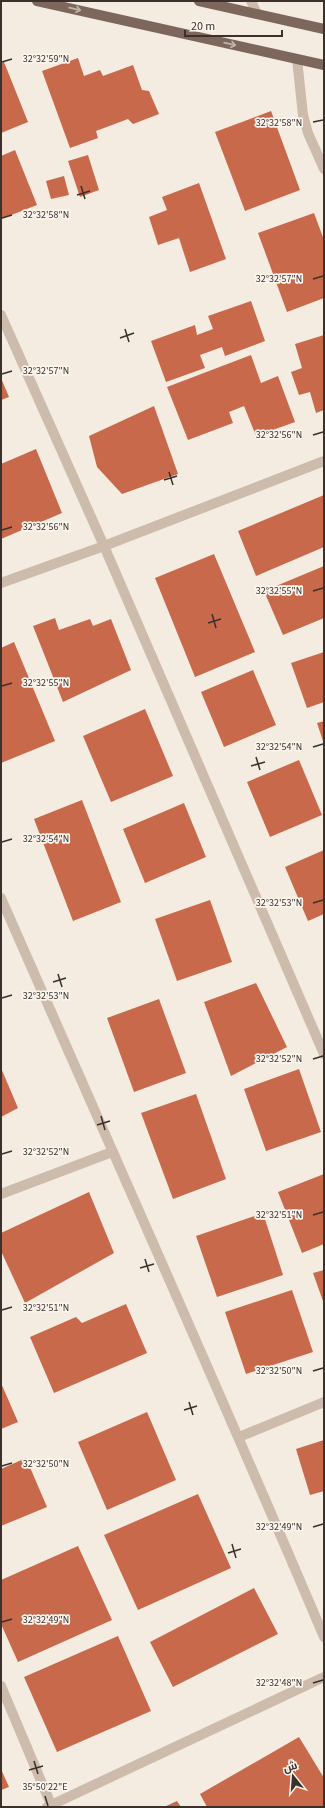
<svg xmlns="http://www.w3.org/2000/svg" width="325" height="1808" font-family="'Source Sans 3',Cairo,sans-serif">
	<style>
		.building { fill: #c8694b }
		.lines { fill: none; stroke-linecap: round; stroke-linejoin: round }
		.minor { stroke: #cdbbac; stroke-width: 10 }
		.major { stroke: #7d675c; stroke-width: 10 }
		.oneway { stroke: #c2b5ac }
		.ticks { fill: none; stroke: #3b302b; stroke-width: 1.5 }
		.ticks-label { font-size: 10px; text-anchor: middle; fill: #3b302b; stroke: #fbf5ee; stroke-width: 3.5; stroke-linejoin: round; paint-order: stroke }
	</style>
	<rect width="100%" height="100%" fill="#f4ebe1"/>
	<!-- building -->
	<g class="building">
		<polygon points="78,58 84,76 100,70 103,76 133,65 142,90 149,91 159,114 133,124 128,119 96,131 98,138 70,148 42,71"/>
		<polygon points="4,62 28,122 1,133 1,63"/>
		<polygon points="271,111 300,190 245,211 215,132"/>
		<polygon points="15,150 37,205 1,219 1,156"/>
		<polygon points="88,155 99,190 80,197 68,161"/>
		<polygon points="64,176 69,195 51,199 46,181"/>
		<polygon points="199,183 226,259 190,272 179,238 158,245 149,217 167,210 162,197"/>
		<polygon points="314,213 324,240 324,298 287,312 258,233"/>
		<polygon points="251,301 265,341 225,356 222,347 200,355 205,368 166,382 151,341 195,325 197,335 213,329 208,316"/>
		<polygon points="324,335 324,410 316,413 310,392 299,395 291,372 302,368 295,344"/>
		<polygon points="251,355 261,383 278,376 295,422 256,436 244,406 229,412 233,423 188,440 167,387"/>
		<polygon points="1,378 9,397 1,400"/>
		<polygon points="154,406 178,474 122,494 97,467 89,436"/>
		<polygon points="36,449 62,513 1,539 1,464"/>
		<polygon points="324,495 324,547 256,576 238,531"/>
		<polygon points="214,554 255,652 195,677 155,578"/>
		<polygon points="324,566 324,618 283,635 264,591"/>
		<polygon points="55,618 59,630 90,619 93,626 111,619 131,670 63,702 33,626"/>
		<polygon points="14,642 55,741 1,763 1,648"/>
		<polygon points="324,652 324,702 307,708 291,663"/>
		<polygon points="253,670 276,725 224,747 201,692"/>
		<polygon points="145,709 173,776 111,802 83,736"/>
		<polygon points="324,721 324,744 317,723"/>
		<polygon points="299,760 322,815 270,837 247,782"/>
		<polygon points="82,800 121,902 73,921 34,819"/>
		<polygon points="184,803 206,857 145,883 123,829"/>
		<polygon points="324,850 324,914 308,921 285,867"/>
		<polygon points="210,900 232,962 177,981 155,919"/>
		<polygon points="256,983 287,1047 231,1076 204,1002"/>
		<polygon points="159,999 186,1073 134,1092 107,1018"/>
		<polygon points="1,1068 18,1108 1,1117"/>
		<polygon points="299,1069 321,1132 266,1151 244,1089"/>
		<polygon points="196,1094 226,1179 173,1199 141,1113"/>
		<polygon points="324,1174 324,1244 302,1253 278,1192"/>
		<polygon points="89,1192 114,1253 25,1303 1,1251 1,1233"/>
		<polygon points="263,1213 283,1275 217,1297 196,1236"/>
		<polygon points="324,1270 324,1304 313,1273"/>
		<polygon points="292,1290 313,1352 246,1374 225,1312"/>
		<polygon points="126,1304 147,1353 54,1393 30,1337 76,1317 82,1323"/>
		<polygon points="1,1383 18,1422 1,1429"/>
		<polygon points="147,1412 176,1480 107,1510 78,1442"/>
		<polygon points="324,1440 324,1491 310,1495 296,1449"/>
		<polygon points="26,1458 47,1507 1,1526 1,1469"/>
		<polygon points="198,1494 231,1568 138,1610 104,1535"/>
		<polygon points="78,1546 112,1620 18,1662 1,1624 1,1580"/>
		<polygon points="254,1588 278,1634 173,1687 150,1642"/>
		<polygon points="118,1636 151,1711 57,1752 24,1677"/>
		<polygon points="299,1737 324,1778 324,1807 207,1807 200,1794"/>
		<polygon points="1,1769 9,1787 1,1790"/>
		<polygon points="177,1801 181,1807 164,1807"/>
	</g>
	<g class="lines">
		<!-- minor -->
		<g class="minor">
			<polyline points="251,1 257,14"/>
			<polyline points="297,59 303,115 308,133 324,169"/>
			<polyline points="1,315 104,546 324,1054"/>
			<polyline points="1,583 104,546 324,461"/>
			<path d="M1,898C109,1144 219,1389 324,1637"/>
			<polyline points="1,1194 112,1152"/>
			<polyline points="239,1437 324,1402"/>
			<polyline points="1,1686 52,1807"/>
			<polyline points="47,1807 324,1677"/>
		</g>
		<!-- major -->
		<g class="major">
			<polyline points="37,1 324,65"/>
			<polyline points="199,1 324,29"/>
		</g>
	</g>
	<!-- one-way arrows -->
	<defs><path id="oneway-shaft" d="M-6 0H5M1.5-3L5.5 0L1.5 3" fill="none" stroke-width="1.6" stroke-linecap="round" stroke-linejoin="round"/></defs>
	<g class="oneway">
		<use href="#oneway-shaft" transform="translate(75 9) rotate(13)"/>
		<use href="#oneway-shaft" transform="translate(230 44) rotate(13)"/>
	</g>
	<!-- ticks -->
	<path class="ticks" d="M2,62L12,59M313,122L323,120M81,186L85,199M77,195L90,191M2,218L12,215M313,279L323,276M125,329L129,342M120,338L134,333M2,374L12,371M313,435L323,432M169,472L173,485M164,480L177,476M2,530L12,527M313,591L323,588M212,614L216,628M208,623L221,619M2,686L12,683M313,747L323,744M256,757L260,770M251,766L265,762M2,842L12,839M313,903L323,900M58,974L62,987M53,982L66,978M2,998L12,995M313,1059L323,1056M101,1116L105,1130M97,1125L110,1121M2,1154L12,1151M313,1215L323,1212M145,1259L149,1272M140,1268L154,1264M2,1310L12,1307M313,1371L323,1368M189,1402L193,1415M184,1410L197,1406M2,1466L12,1463M313,1527L323,1524M232,1544L236,1558M228,1553L241,1549M2,1622L12,1619M313,1683L323,1680M34,1761L38,1774M29,1770L43,1766M45,1796L48,1806"/>
	<g class="ticks-label">
		<text x="46" y="62">32°32'59"N</text>
		<text x="279" y="126">32°32'58"N</text>
		<text x="46" y="218">32°32'58"N</text>
		<text x="279" y="282">32°32'57"N</text>
		<text x="46" y="374">32°32'57"N</text>
		<text x="279" y="438">32°32'56"N</text>
		<text x="46" y="530">32°32'56"N</text>
		<text x="279" y="594">32°32'55"N</text>
		<text x="46" y="686">32°32'55"N</text>
		<text x="279" y="750">32°32'54"N</text>
		<text x="46" y="842">32°32'54"N</text>
		<text x="279" y="906">32°32'53"N</text>
		<text x="46" y="999">32°32'53"N</text>
		<text x="279" y="1062">32°32'52"N</text>
		<text x="46" y="1155">32°32'52"N</text>
		<text x="279" y="1218">32°32'51"N</text>
		<text x="46" y="1311">32°32'51"N</text>
		<text x="279" y="1374">32°32'50"N</text>
		<text x="46" y="1467">32°32'50"N</text>
		<text x="279" y="1530">32°32'49"N</text>
		<text x="46" y="1623">32°32'49"N</text>
		<text x="279" y="1686">32°32'48"N</text>
		<text x="45" y="1790">35°50'22"E</text>
	</g>
	<!-- border -->
	<rect width="325" height="1808" fill="none" stroke="#3b302b" stroke-width="4"/>
	<!-- north arrow -->
	<g transform="translate(293 1776) rotate(343)" stroke="#fbf5ee" stroke-width="3" paint-order="stroke">
	<path d="M0-3L7 15L0 10L-7 15Z" fill="#3b302b"/>
	<text y="-6" font-size="11" font-weight="bold" text-anchor="middle" fill="#3b302b">ش</text>
	</g>
	<!-- scale -->
	<path d="M185 30v6h97v-6" fill="none" stroke="#3b302b" stroke-width="2"/>
	<text x="191" y="30" font-size="12" fill="#3b302b" stroke="#fbf5ee" stroke-width="3" paint-order="stroke">20 m</text>
</svg>
